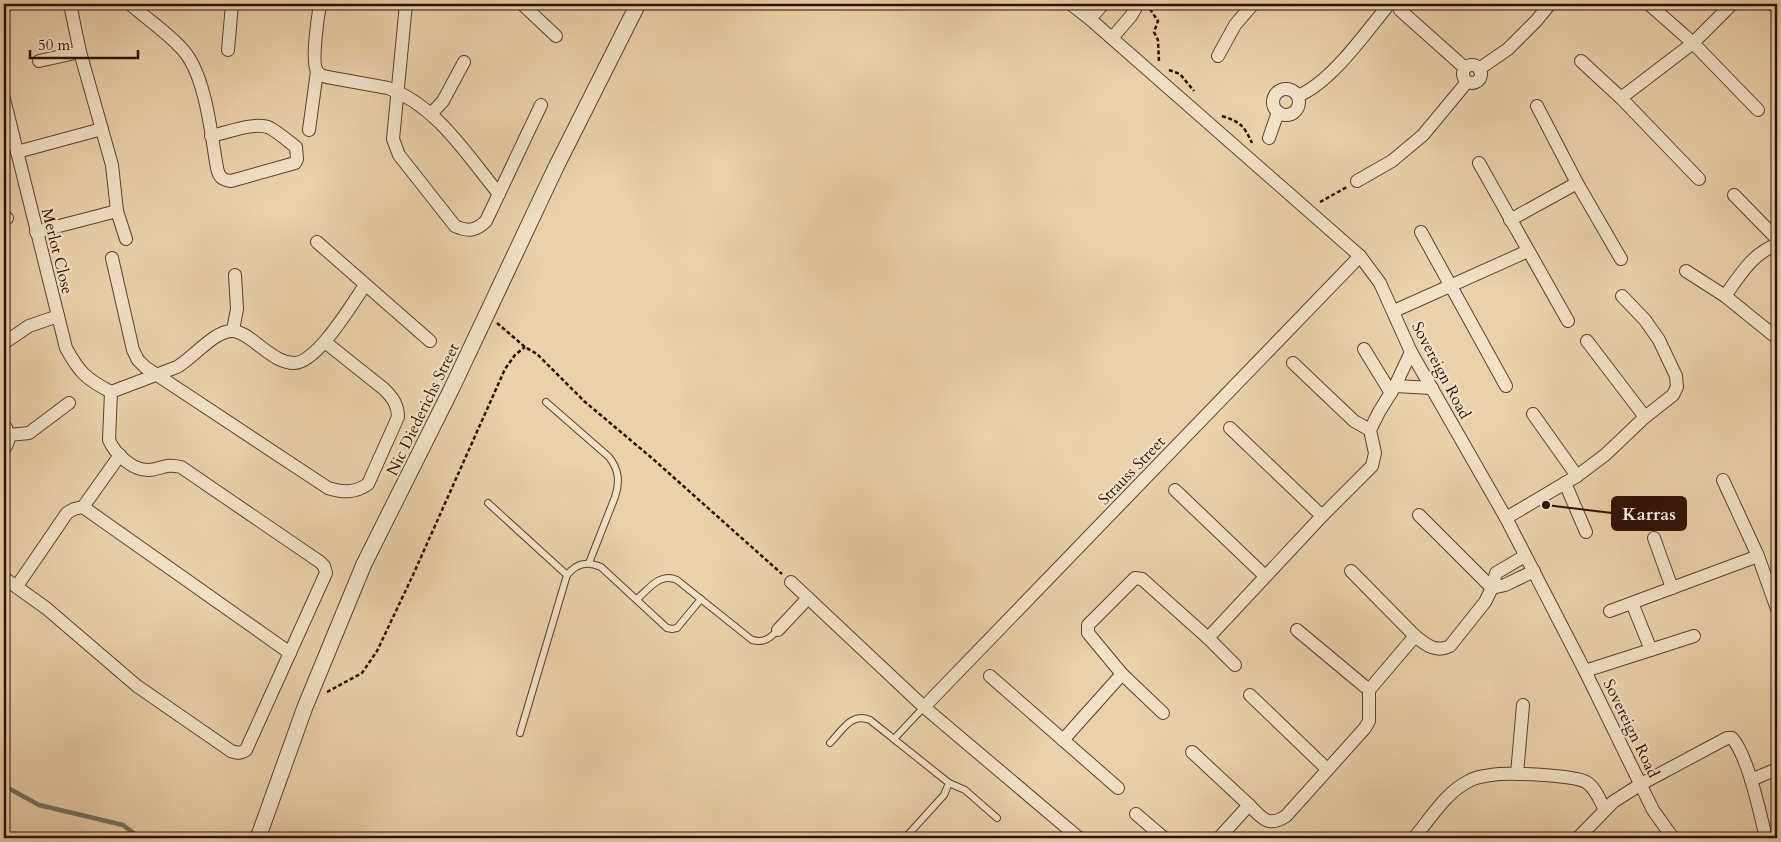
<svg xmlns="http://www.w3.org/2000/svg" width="1781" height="842" font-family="Cardo,serif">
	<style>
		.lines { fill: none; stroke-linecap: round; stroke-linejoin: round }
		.stream { stroke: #6e7465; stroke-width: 4.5 }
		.service-casing { stroke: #5e402d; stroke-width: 8 }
		.minor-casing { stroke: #5e402d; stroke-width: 14 }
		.tertiary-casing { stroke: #5e402d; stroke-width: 17 }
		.path { stroke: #2f0f03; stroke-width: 2.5; stroke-dasharray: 4 2.5; stroke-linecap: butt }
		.service { stroke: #f1e1c8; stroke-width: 6 }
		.minor { stroke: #f1e1c8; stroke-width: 12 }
		.tertiary { stroke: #f1e1c8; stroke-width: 15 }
		.labels { text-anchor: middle; stroke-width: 4.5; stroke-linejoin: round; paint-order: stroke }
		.street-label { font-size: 16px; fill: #2f0f03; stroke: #f1e1c8 }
		.leader { fill: none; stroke: #2f0f03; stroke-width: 2 }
		.callout-dot { fill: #2f0f03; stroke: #f1e1c8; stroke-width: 2 }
		.callout { fill: #2f0f03; stroke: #2f0f03; stroke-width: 2 }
		.callout-label { font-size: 18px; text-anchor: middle; font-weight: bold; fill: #fff }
	</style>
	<rect width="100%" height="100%" fill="#ead1aa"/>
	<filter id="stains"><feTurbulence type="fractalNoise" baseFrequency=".004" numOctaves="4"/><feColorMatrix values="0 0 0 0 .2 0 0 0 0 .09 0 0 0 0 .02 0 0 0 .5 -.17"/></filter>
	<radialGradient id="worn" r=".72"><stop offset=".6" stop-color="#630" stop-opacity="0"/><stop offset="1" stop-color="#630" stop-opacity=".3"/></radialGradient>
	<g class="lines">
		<!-- stream -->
		<polyline class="stream" points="4,783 8,788 39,805 123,825 140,838"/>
		<!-- service casing -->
		<g class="service-casing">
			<g id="service">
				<path d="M546,402L609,457C619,470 620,481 615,497L589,563"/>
				<polyline points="488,503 567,575"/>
				<path d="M637,599C649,589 660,572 677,580L752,640C764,643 769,639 778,630"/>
				<path d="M520,733L567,575C577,563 587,561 601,567L667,628L672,629L677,628L701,599"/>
				<polyline points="894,739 924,707"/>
				<path d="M830,743C842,731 851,712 870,720L949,783L965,790L997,818"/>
				<polyline points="905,838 944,795 949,783"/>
			</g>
		</g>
		<!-- minor casing -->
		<g class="minor-casing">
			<g id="minor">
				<polyline points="70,4 80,52 112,165 117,211 126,239"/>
				<path d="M130,4C147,19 168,33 183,50C206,76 211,134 217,168C219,177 222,180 231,181L295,163L297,159L296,147C288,141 279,133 270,128C256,121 226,133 211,136"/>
				<path d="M320,4C318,16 311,63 317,71C319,75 323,76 327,77L388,88C437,106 467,155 499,194"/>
				<path d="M406,4L393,139L399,155L455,226C468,232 476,231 486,221L541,105"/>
				<polyline points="522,4 556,36"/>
				<polyline points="1773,4 1777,8"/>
				<polyline points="1072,5 1090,19 1360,256 1380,283 1411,352 1506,518 1585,671 1653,810 1673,838"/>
				<polyline points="1651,6 1693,43 1758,110"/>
				<polyline points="1400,10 1465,68"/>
				<polyline points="1090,19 1103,4"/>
				<polyline points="1112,38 1131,16 1138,4"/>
				<polyline points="228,50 232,4"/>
				<polyline points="1218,56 1235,25 1253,4"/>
				<polyline points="39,61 80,52"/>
				<polyline points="1581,61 1621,98 1699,179"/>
				<circle cx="1472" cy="74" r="9"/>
				<polyline points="1479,69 1508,49 1536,21 1550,4"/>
				<circle cx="1286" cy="102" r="13"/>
				<path d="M1298,96C1331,82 1363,36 1386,8"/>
				<polyline points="1621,98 1693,43 1732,4"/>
				<path d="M4,99L66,348C79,372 86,379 111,392"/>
				<polyline points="1537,106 1577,183 1621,259"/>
				<polyline points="432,113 443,101 464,62"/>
				<polyline points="309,130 317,71"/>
				<polyline points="1269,138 1278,112"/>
				<polyline points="17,152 102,129"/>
				<polyline points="1479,163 1568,321"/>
				<polyline points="1357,181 1392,161 1423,135 1467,82"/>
				<polyline points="1734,195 1777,239"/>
				<polyline points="4,219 7,218"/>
				<polyline points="1510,220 1577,183"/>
				<polyline points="36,232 117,211"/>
				<polyline points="1421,232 1506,386"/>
				<polyline points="317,242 430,341"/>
				<path d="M112,258L133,350L138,360L145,367L328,488C343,493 355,493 368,484L398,417C398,405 393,398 384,389L325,342"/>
				<polyline points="1686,271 1725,296 1777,338"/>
				<path d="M1725,296C1738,278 1754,251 1777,245"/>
				<polyline points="1394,311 1528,251"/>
				<polyline points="233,330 237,309 235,275"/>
				<polyline points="1587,341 1645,417"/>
				<polyline points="4,343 29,326 58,316"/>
				<polyline points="1364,349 1391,393"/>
				<polyline points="1293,363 1354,421 1370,430"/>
				<polyline points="1395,386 1432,388"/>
				<path d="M111,392L177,367C193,358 213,332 231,331C241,330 253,341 261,347C271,354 281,363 294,363C317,363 352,304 365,285"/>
				<polyline points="1533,414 1577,476"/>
				<path d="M4,425C10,433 10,441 4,449"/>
				<polyline points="1230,428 1322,516"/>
				<polyline points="9,435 29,433 69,403"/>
				<polyline points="1723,480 1758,556 1777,609"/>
				<polyline points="1565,483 1586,532"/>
				<polyline points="1175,490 1265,576"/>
				<polyline points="83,507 290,653"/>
				<polyline points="1419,515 1492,588"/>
				<polyline points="1506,518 1577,476 1605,455 1645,417 1673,395 1677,387 1676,376 1659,340 1645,320 1622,296"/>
				<polyline points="1654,538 1672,588"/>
				<polyline points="1351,571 1415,636"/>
				<path d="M4,578L46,608L137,686L231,751C237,753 240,754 246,750L326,573L324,566L320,562L181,467C163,463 164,469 149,470C133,471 115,454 109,440L111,392"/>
				<polyline points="791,582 924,707 1079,838"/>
				<polyline points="17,586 67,513 74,509 83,507 120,455"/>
				<polyline points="1492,588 1505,585 1534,571"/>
				<polyline points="1632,603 1651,650"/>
				<polyline points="1610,611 1758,556"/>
				<polyline points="778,630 808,598"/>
				<polyline points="1297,630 1369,690"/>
				<polyline points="1208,638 1322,516 1372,466 1375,453 1370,430 1379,412 1395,386 1411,352"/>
				<polyline points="1585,671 1694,636"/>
				<polyline points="990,676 1118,788"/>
				<polyline points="1250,695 1327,769"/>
				<polyline points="924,707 1360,256"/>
				<polyline points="1163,713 1122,674 1088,633 1088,625 1135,578 1142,579 1208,638 1235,665"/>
				<polyline points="1063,740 1122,674"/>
				<polyline points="1192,752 1249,805"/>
				<polyline points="1517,774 1523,705"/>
				<polyline points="1751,780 1777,769"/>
				<polyline points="1136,814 1164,838"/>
				<path d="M1219,838L1249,805C1262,818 1268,828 1286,816L1365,728L1369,721V690L1415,636C1426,645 1436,653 1450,646L1485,602L1492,588L1496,573L1525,556"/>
				<path d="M1414,838C1430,819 1446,792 1469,781C1475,777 1484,776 1491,775C1507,772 1573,775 1586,782C1596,788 1600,801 1605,810"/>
				<path d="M1578,838L1613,802L1641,784L1727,738H1732C1748,756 1760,813 1766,838"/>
			</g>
		</g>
		<!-- tertiary casing -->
		<g class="tertiary-casing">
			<polyline id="tertiary" points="258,838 305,707 364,564 451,390 556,167 638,4"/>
		</g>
		<!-- path -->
		<g class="path">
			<polyline points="1150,9 1158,21 1154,32 1158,40 1159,62"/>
			<polyline points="1169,70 1180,74 1194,91"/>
			<path d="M1222,116C1241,122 1244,126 1252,143"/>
			<polyline points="1320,202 1347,187"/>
			<polyline points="497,323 525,347 537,354 584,401 653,459 782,574"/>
			<polyline points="327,692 362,673 377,651 413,575 505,369 515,355 525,347"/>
		</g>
		<!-- service -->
		<use href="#service" class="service"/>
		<!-- minor -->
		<use href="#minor" class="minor"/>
		<!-- tertiary -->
		<use href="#tertiary" class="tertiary"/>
	</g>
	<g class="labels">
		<!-- street labels -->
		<g class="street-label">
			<text transform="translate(58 251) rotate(76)" y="6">Merlot Close</text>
			<text transform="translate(1442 370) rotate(62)" y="6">Sovereign Road</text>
			<text transform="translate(422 409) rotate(-64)" y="6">Nic Diederichs Street</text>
			<text transform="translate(1131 470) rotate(-46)" y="6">Strauss Street</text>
			<text transform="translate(1632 728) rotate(64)" y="6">Sovereign Road</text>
		</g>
	</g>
	<!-- callouts -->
	<path class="leader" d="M1546 505L1612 513"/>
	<circle class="callout-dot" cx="1546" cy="505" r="5"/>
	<rect class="callout" x="1612" y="497" width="74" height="33" rx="5"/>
	<g class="callout-label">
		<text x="1649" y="520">Karras</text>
	</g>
	<!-- margin -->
	<rect width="1781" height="842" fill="none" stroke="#ead1aa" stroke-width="20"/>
	<rect x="5" y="5" width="1771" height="832" fill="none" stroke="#2f0f03" stroke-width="2.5"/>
	<rect x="10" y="10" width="1761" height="822" fill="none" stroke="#2f0f03"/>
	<!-- scale -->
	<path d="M30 50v8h108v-8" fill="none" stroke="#2f0f03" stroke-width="2.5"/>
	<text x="38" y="50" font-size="15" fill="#2f0f03" stroke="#f1e1c8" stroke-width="4" paint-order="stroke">50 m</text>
	<rect width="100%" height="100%" filter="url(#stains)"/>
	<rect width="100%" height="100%" fill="url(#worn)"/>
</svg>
